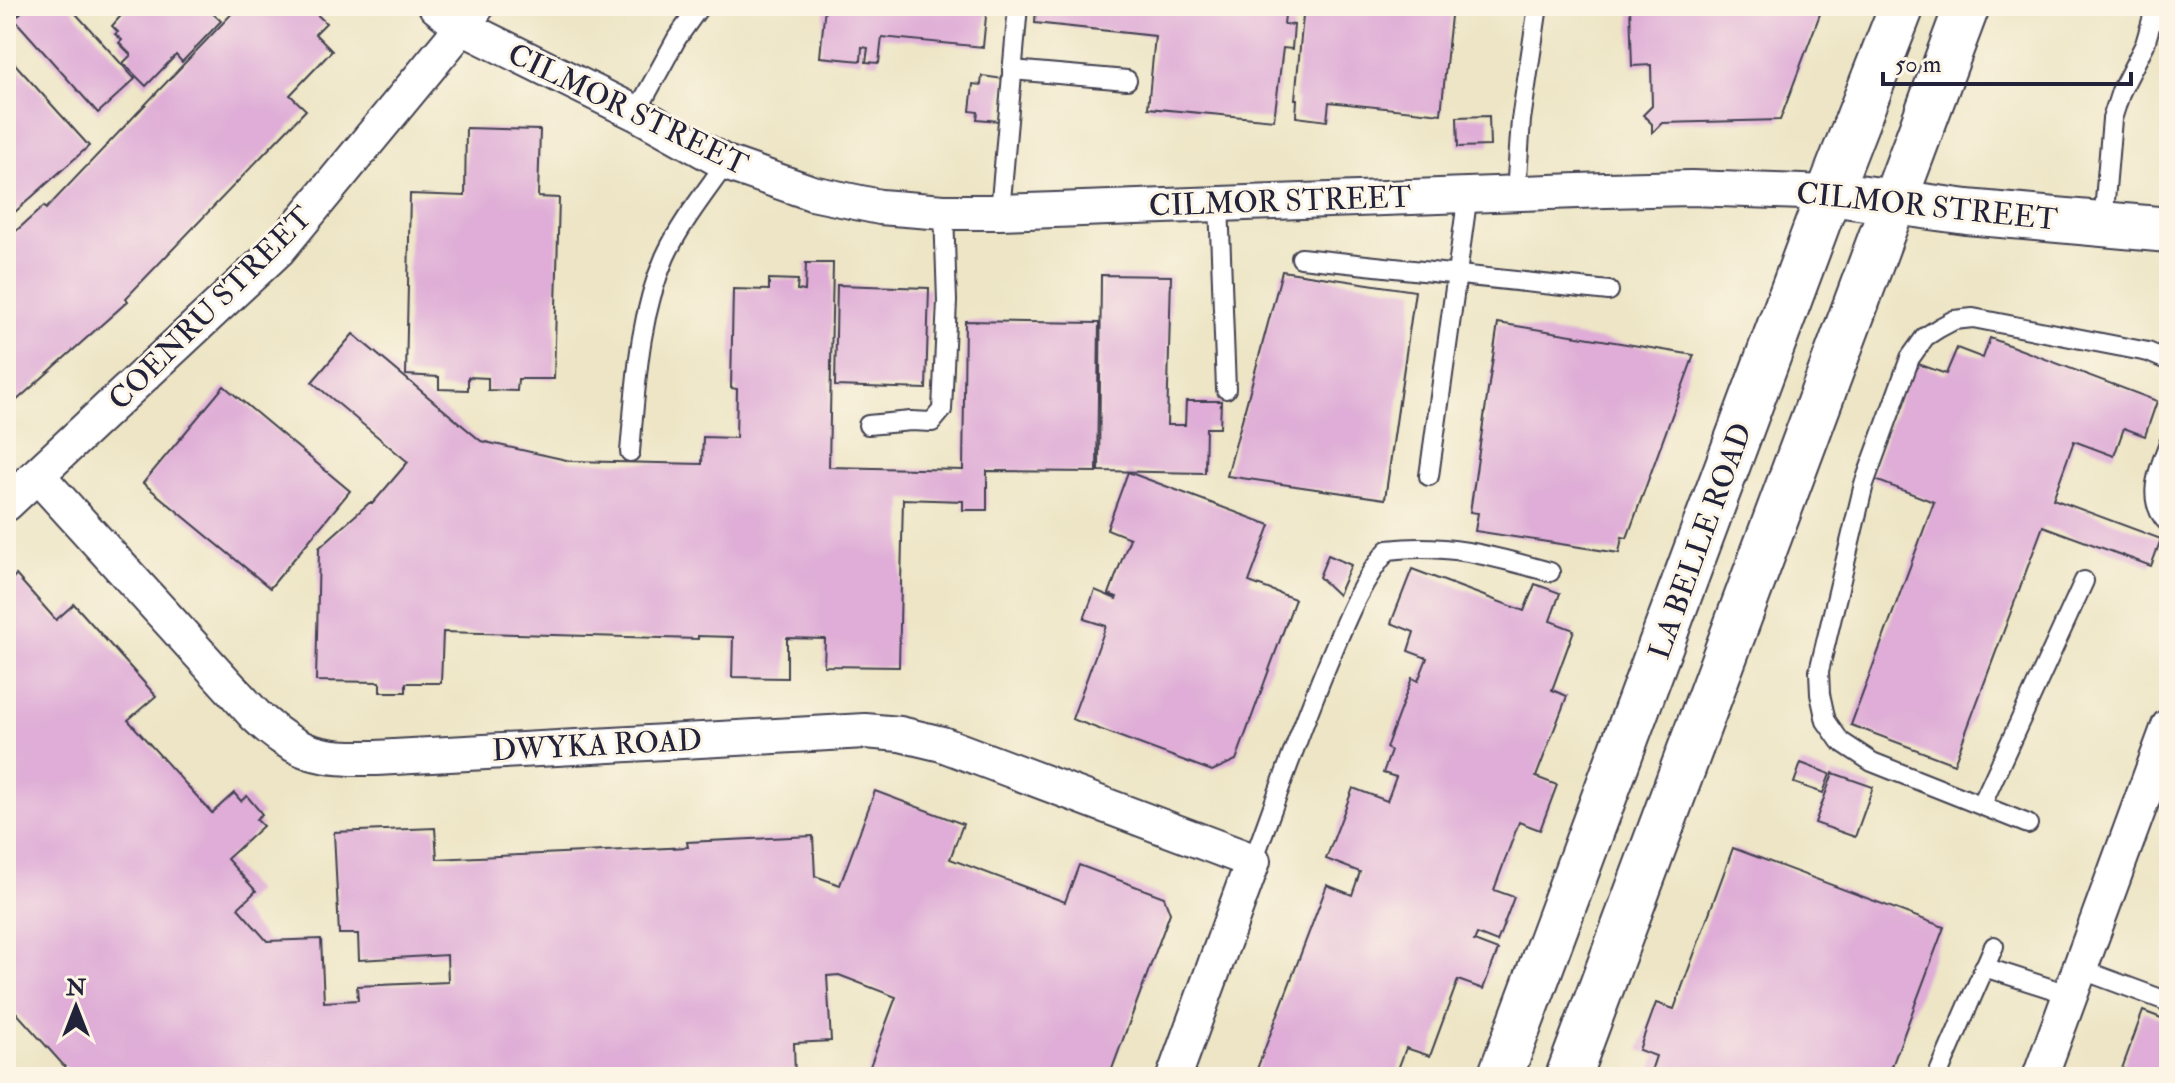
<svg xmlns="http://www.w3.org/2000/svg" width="2175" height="1083" font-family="'IM FELL Double Pica',serif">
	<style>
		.building { fill: #dfadd7 }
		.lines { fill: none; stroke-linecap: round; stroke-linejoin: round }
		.lane-casing { stroke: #403f50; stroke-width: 22 }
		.street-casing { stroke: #403f50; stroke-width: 38 }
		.secondary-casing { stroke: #403f50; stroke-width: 48 }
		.lane { stroke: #fff; stroke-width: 18 }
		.street { stroke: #fff; stroke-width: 34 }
		.secondary { stroke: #fff; stroke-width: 44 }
		.labels { text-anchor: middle; stroke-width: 6; stroke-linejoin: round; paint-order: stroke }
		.street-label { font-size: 30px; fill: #22223b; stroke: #fcf5e5 }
	</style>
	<rect width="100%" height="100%" fill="#fcf5e5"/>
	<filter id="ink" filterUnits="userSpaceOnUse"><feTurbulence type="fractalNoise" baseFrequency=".0125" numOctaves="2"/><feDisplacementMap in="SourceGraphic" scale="16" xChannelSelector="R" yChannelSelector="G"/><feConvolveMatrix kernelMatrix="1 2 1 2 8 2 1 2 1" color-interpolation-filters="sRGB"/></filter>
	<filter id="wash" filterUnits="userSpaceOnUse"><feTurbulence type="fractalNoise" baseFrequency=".006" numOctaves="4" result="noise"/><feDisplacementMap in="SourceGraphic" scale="32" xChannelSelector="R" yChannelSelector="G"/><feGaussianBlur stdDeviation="1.8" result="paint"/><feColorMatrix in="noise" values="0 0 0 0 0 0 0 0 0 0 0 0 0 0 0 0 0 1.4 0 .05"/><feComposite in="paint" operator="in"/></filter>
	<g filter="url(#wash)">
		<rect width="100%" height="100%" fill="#ede5c5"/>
		<g id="blocks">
			<!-- building -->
			<g class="building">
				<polygon points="28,6 69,6 135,79 98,113 14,19"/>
				<polygon points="120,6 205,6 221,21 182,62 176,55 146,86 123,63 131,55 119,43 122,40 115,34 118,32 112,26 125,11"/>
				<polygon points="239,6 308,6 326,23 315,34 332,51 290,95 306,110 126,298 128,301 6,410 6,240 44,206 46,209"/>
				<polygon points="825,6 987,6 983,47 882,37 879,63 866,62 868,48 862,47 861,61 820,57"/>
				<polygon points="1036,6 1286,6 1284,24 1294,25 1292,49 1283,48 1274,120 1148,108 1155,36 1035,23"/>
				<polygon points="1304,6 1452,6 1441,114 1329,102 1327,121 1296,117 1297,99 1295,99"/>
				<polygon points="1630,6 1823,6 1780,120 1662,123 1652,133 1652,124 1643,115 1652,106 1651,65 1632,66"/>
				<polygon points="6,54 89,146 6,220"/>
				<polygon points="982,76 1004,79 999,121 977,119 978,112 970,111 973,84 981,85"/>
				<polygon points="1489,116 1490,146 1458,147 1457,117"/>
				<polygon points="466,128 540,130 538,197 559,198 554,379 518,379 517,391 488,390 488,378 468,377 468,390 439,389 439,377 406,375 410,194 465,196"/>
				<polygon points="806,263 833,263 829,467 963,470 965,321 1099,323 1097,472 987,471 987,510 963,510 963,501 903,499 899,667 824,666 825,639 787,638 787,678 732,677 733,637 698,636 698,639 443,632 441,683 406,683 406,692 380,692 380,682 316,681 319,548 369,503 373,503 408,462 312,382 353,334 481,441 571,461 702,464 703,437 736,438 737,389 731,388 733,289 769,290 769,279 798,280 797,290 805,291"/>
				<polygon points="1282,271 1415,291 1385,499 1227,476"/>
				<polygon points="1101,275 1171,276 1167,425 1185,425 1186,401 1221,401 1220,428 1206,428 1205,473 1099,471"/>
				<polygon points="837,285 929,288 926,389 835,386"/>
				<polygon points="1498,323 1694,355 1627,538 1622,537 1619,553 1475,531 1478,513 1470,512"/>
				<polygon points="1990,338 2157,401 2145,436 2124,428 2114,456 2074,441 2053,499 2161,539 2151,566 2043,526 1954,764 1851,725 1934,502 1870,478 1913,362 1946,374 1957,348 1983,358"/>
				<polygon points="224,386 350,491 270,588 143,483"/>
				<polygon points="1128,472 1270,525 1249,582 1295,599 1236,760 1212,771 1072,719 1106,626 1084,619 1095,590 1116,599 1117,597 1109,594 1130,538 1107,529"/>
				<polygon points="1328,555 1351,565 1338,595 1319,577"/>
				<polygon points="1412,569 1524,611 1535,584 1560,593 1550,621 1574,630 1552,690 1567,696 1536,777 1557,785 1540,830 1519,822 1494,890 1514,897 1497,942 1477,934 1474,941 1498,950 1483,989 1458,980 1430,1056 1406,1048 1395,1077 1254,1077 1327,885 1352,895 1360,872 1326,859 1353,788 1387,801 1396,777 1383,773 1391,751 1386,748 1412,678 1418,681 1427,658 1408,651 1414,632 1391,623"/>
				<polygon points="16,575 56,620 74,604 156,696 128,720 212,813 234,793 241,801 247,796 262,814 256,819 263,826 227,859 256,891 238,908 267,941 321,939 324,1002 358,1000 357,986 448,982 447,955 359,960 358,934 339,934 334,832 435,828 437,859 688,847 687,842 813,836 815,876 840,885 875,791 963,824 950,859 1065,902 1079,865 1164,897 1170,913 1109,1077 866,1077 896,997 839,975 827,976 831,1041 794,1043 795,1077 74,1077 6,1001 6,584"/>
				<polygon points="1801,763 1830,774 1823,793 1794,783"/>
				<polygon points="1833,773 1873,787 1855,837 1815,823"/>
				<polygon points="1733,848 1944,927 1888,1077 1649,1077 1656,1056 1639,1050 1656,1003 1674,1009"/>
				<polygon points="2143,1011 2169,1021 2169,1077 2119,1077"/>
			</g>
		</g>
	</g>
	<g filter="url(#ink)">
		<use href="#blocks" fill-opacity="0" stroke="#403f50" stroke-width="2"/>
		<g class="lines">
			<!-- lane casing -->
			<g class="lane-casing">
				<g id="lane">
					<polyline points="1012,70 1127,80"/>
					<polyline points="636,113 677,38 700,6"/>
					<polyline points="1516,192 1521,120 1538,6"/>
					<polyline points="1219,203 1226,389"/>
					<polyline points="1000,212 1018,6"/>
					<polyline points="2103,224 2112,119 2121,91 2145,44 2156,6"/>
					<polyline points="1301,258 1609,291"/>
					<polyline points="868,425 911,421 932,422 942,410 947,301 944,212"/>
					<path d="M2169,443C2159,469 2144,501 2169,524"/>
					<path d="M630,452C636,386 638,319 665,257C680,224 705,193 726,163"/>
					<polyline points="1429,476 1468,194"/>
					<polyline points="1982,804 2084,581"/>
					<polyline points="2028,824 1872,762 1840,741 1826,721 1820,694 1819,671 1864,484 1910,358 1925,337 1939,328 1954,320 1973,318 2148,352 2169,361"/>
					<path d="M1253,861C1278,793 1302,725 1330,658C1346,620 1361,581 1388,550C1448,543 1492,556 1550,572"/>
					<polyline points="1984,967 2071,995"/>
					<polyline points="2080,969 2169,1002"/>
					<polyline points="1937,1077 1994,946"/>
				</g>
			</g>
			<!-- street casing -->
			<g class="street-casing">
				<g id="street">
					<polyline points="436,6 462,27 636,113 726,163 812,193 880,207 944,212 1000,212 1606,190 1691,188 1829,193"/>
					<path d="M38,476L255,715C298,755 319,759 376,758L865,731L900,734L942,744L1253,861L1174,1077"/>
					<polyline points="6,504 279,249 462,27 477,6"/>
					<polyline points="2040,1077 2169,726"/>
				</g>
			</g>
			<!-- secondary casing -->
			<g class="secondary-casing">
				<g id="secondary">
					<polyline points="1829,193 1967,212 2169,230"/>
					<polyline points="1500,1077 1829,193 1902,6"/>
					<polyline points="1568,1077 1967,6"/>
				</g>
			</g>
			<!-- lane -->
			<use href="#lane" class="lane"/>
			<!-- street -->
			<use href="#street" class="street"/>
			<!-- secondary -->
			<use href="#secondary" class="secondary"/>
		</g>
	</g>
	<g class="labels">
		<!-- street labels -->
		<g class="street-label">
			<text transform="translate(628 109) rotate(26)" y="10">CILMOR STREET</text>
			<text transform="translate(1280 201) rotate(-2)" y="10">CILMOR STREET</text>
			<text transform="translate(1927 206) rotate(6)" y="10">CILMOR STREET</text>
			<text transform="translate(210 308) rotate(-45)" y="10">COENRU STREET</text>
			<text transform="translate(1700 541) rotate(-70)" y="10">LA BELLE ROAD</text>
			<text transform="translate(597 745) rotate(-3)" y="10">DWYKA ROAD</text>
		</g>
	</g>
	<!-- margin -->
	<rect width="2175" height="1083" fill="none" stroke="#fcf5e5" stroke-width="32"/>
	<!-- north arrow -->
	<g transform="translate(76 1007)" stroke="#fcf5e5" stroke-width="6" paint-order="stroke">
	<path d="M0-6L14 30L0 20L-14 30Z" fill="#22223b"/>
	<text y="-12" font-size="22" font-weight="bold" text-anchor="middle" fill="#22223b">N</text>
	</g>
	<!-- scale -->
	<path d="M1883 72v12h248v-12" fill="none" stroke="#22223b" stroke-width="4"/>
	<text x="1895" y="72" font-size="24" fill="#22223b" stroke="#fcf5e5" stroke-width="6" paint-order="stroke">50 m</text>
</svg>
